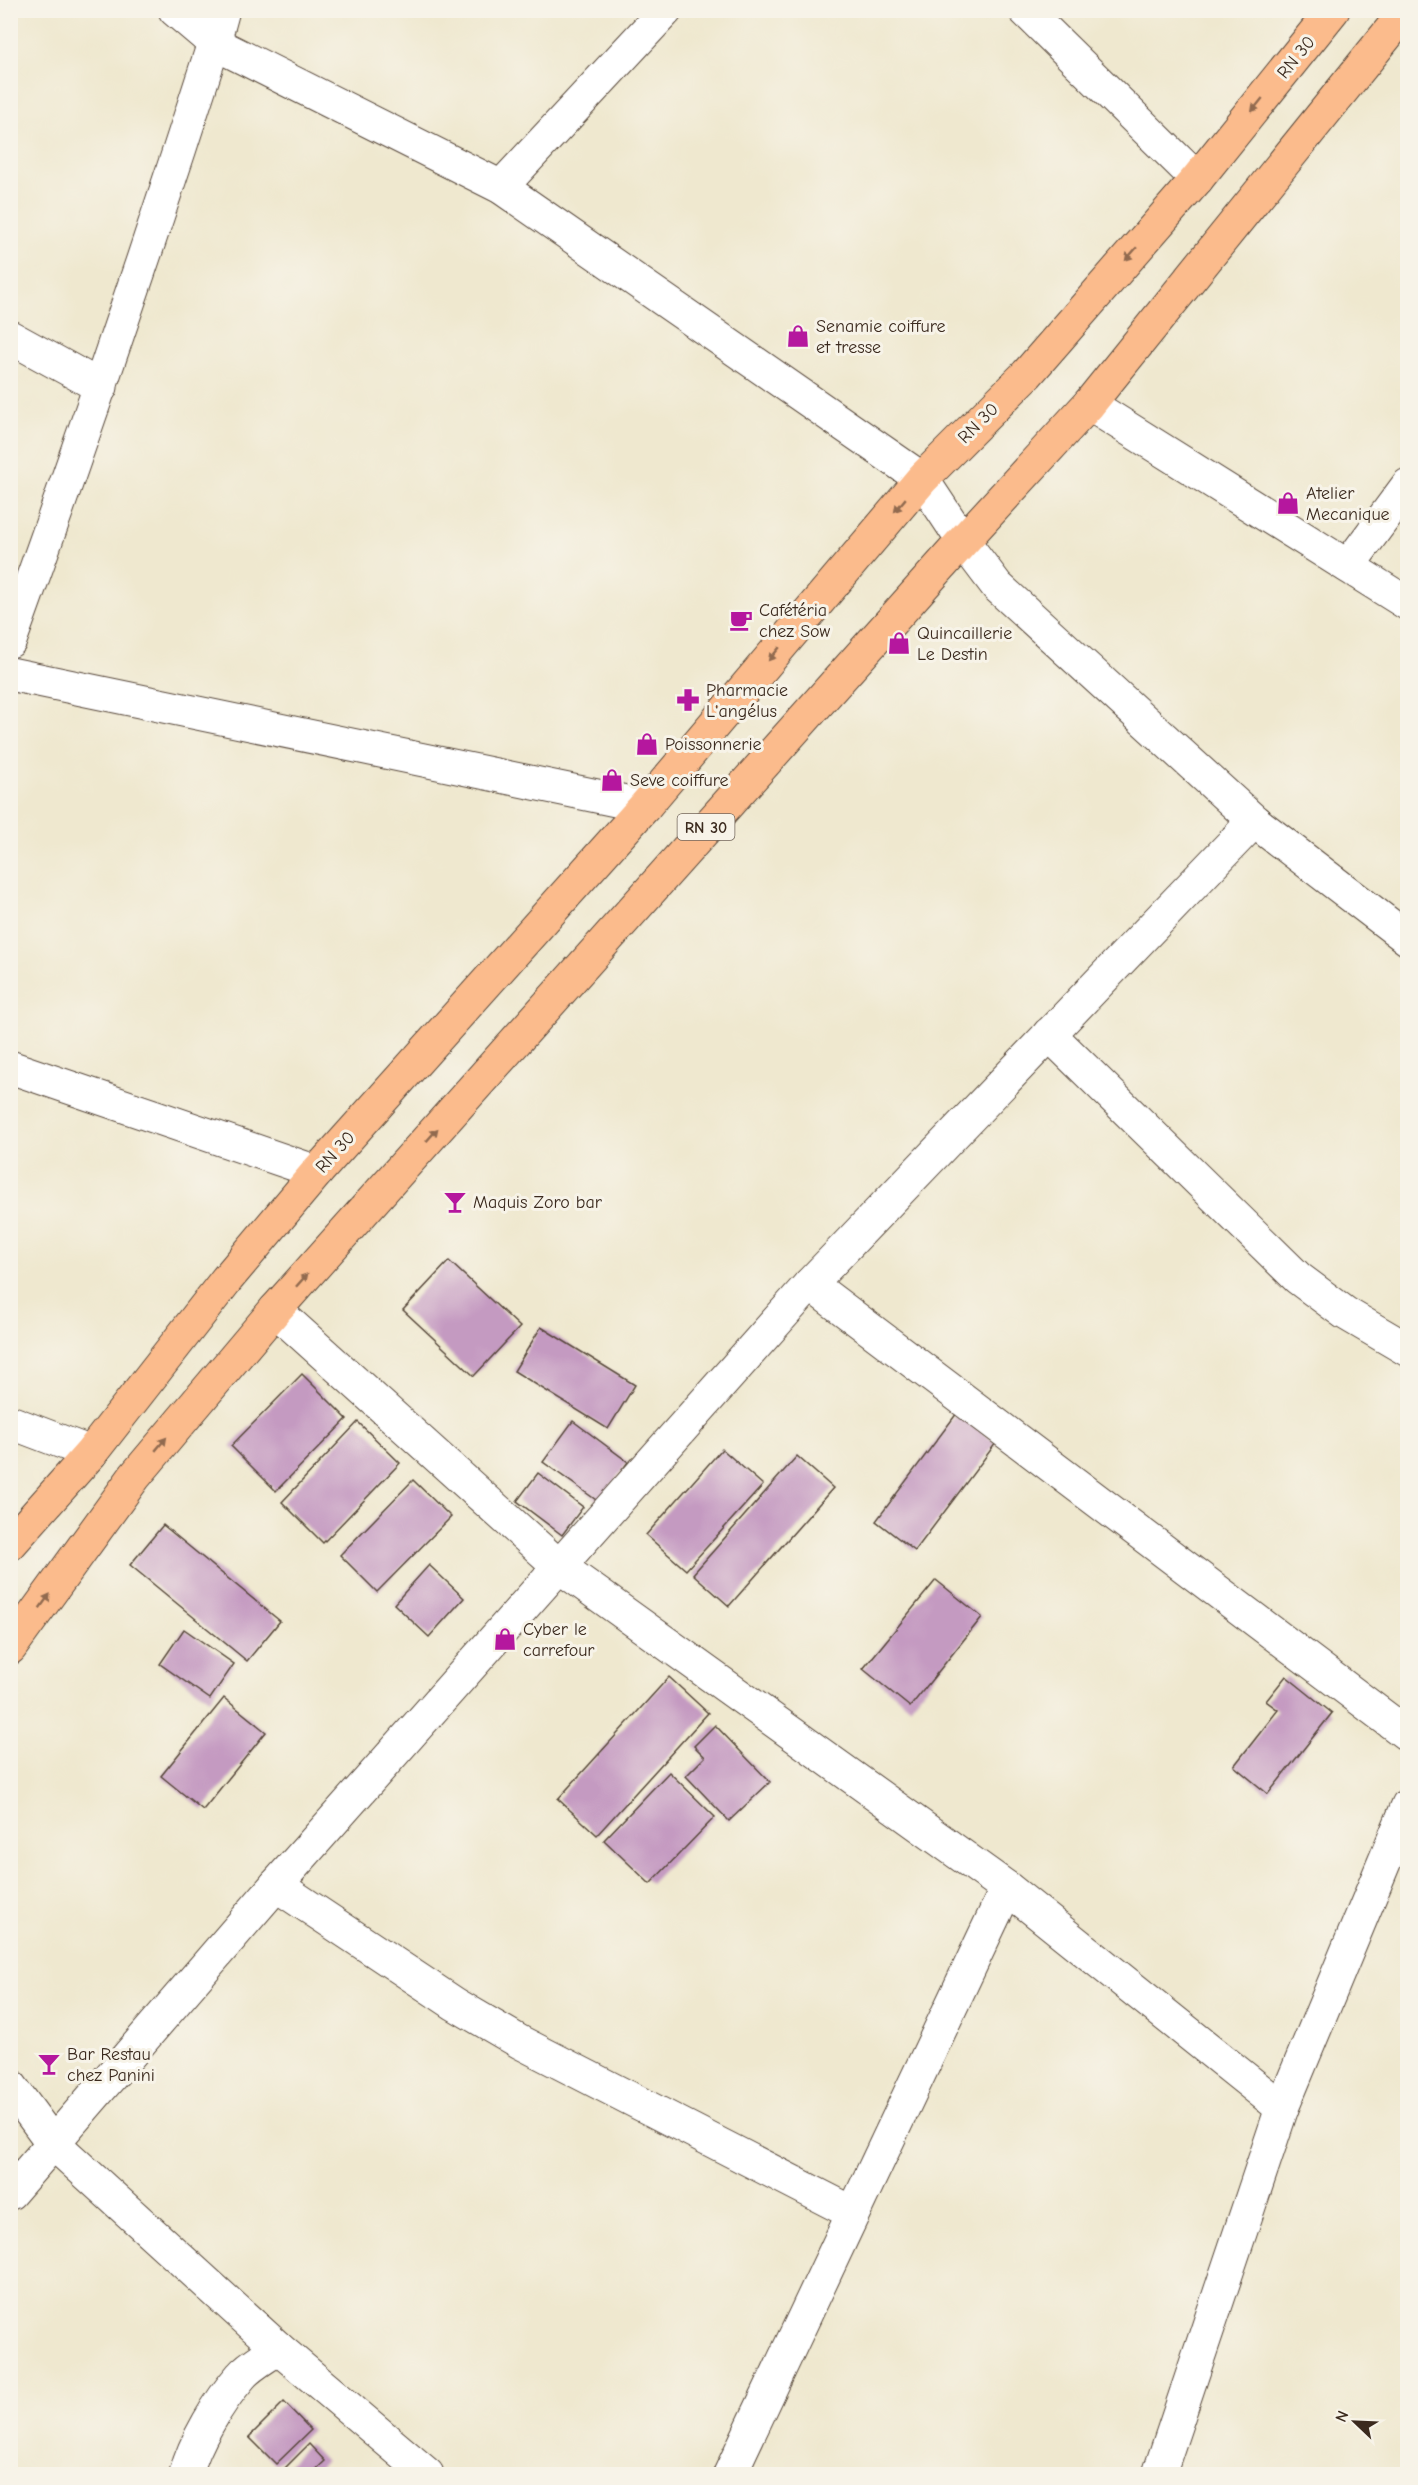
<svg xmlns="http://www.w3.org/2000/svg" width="1418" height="2485" font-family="'Comic Neue',sans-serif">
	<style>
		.building { fill: #c49ac1 }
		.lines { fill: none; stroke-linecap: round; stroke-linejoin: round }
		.minor-casing { stroke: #564639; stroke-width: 35 }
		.major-casing { stroke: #564639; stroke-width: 35 }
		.minor { stroke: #fff; stroke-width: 33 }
		.major { stroke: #fbbb8c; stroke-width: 33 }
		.oneway { fill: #916b50 }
		.labels { text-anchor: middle; stroke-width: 6; stroke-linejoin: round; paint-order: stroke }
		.shield { fill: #f7f3e8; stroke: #73665b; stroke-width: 1.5 }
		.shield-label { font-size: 16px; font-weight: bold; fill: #3b2a1e }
		.street-label { font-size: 18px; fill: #3b2a1e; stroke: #f7f3e8 }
		.poi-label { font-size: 18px; fill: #3b2a1e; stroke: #f7f3e8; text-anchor: start }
	</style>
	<rect width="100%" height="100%" fill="#f7f3e8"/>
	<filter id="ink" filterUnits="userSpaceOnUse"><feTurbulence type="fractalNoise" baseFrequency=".0167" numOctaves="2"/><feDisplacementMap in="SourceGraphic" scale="12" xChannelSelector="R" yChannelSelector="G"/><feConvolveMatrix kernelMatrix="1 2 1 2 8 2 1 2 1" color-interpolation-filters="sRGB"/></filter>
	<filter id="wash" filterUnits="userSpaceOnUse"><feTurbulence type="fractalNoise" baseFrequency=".008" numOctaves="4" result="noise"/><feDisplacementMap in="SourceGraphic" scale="24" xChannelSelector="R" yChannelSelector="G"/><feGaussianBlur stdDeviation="1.35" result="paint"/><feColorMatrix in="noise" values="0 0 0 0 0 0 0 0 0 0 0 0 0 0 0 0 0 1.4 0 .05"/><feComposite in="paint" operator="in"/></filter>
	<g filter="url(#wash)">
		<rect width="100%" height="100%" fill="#efe8cf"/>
		<g id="blocks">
			<!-- building -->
			<g class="building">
				<polygon points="449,1261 520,1327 474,1376 403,1310"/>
				<polygon points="541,1327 635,1385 608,1429 514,1371"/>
				<polygon points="302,1374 347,1419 276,1491 231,1446"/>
				<polygon points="957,1413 996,1443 915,1551 876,1521"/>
				<polygon points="573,1421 628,1462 599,1502 543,1462"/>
				<polygon points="358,1422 400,1463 323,1543 282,1502"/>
				<polygon points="722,1449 763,1485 686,1570 646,1535"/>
				<polygon points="797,1456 833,1488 729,1606 693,1574"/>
				<polygon points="538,1473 583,1507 562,1535 517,1501"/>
				<polygon points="413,1480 451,1517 377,1592 340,1555"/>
				<polygon points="163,1525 280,1621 247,1661 130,1565"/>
				<polygon points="429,1565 464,1598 429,1637 394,1604"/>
				<polygon points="936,1580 982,1617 910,1707 863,1669"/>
				<polygon points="184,1629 234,1664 210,1699 160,1664"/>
				<polygon points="1286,1676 1332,1713 1268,1794 1234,1766 1278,1710 1266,1701"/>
				<polygon points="669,1677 708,1713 597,1835 558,1799"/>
				<polygon points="224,1698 266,1732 203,1810 161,1776"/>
				<polygon points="715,1725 770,1782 729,1821 686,1776 705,1757 694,1746"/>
				<polygon points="669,1772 715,1817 650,1884 604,1840"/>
				<polygon points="284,2402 311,2430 276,2464 249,2437"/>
				<polygon points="309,2444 325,2461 311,2474 289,2474 284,2469"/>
			</g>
		</g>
	</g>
	<g filter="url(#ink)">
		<use href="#blocks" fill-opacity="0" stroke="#564639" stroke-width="1.5"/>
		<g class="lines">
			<!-- minor casing -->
			<g class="minor-casing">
				<g id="minor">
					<polyline points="175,10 214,43 501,187 922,479 963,541 997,586 1254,821 1408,939"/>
					<polyline points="1025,10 1197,179"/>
					<polyline points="501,187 666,10"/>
					<polyline points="10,337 101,387"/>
					<polyline points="1089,404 1408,604"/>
					<polyline points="1348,566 1408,485"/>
					<path d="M10,641C82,442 150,243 214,43L223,10"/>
					<polyline points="10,674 645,806"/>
					<polyline points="1049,1034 1298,1278 1345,1313 1408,1350"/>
					<polyline points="10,1067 317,1172"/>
					<polyline points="810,1284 1408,1735"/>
					<polyline points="275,1310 560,1567 1007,1888 1282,2108"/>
					<polyline points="10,1422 91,1453"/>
					<polyline points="276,1885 455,2004 520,2042 853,2213"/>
					<polyline points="10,2085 52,2142 278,2348 427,2474"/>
					<polyline points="10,2193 276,1885 810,1284 1254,821"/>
					<path d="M186,2474C194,2443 219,2401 241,2376C250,2365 266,2357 278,2348"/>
					<polyline points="730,2474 1007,1888"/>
					<polyline points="1159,2474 1282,2108 1408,1805"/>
				</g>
			</g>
			<!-- major casing -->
			<g class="major-casing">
				<g id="major">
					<polyline points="10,1544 91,1453 227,1279 317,1172 645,806 922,479 1027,374 1197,179 1333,10"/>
					<polyline points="10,1648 135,1476 275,1310 963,541 1089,404 1407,10"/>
				</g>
			</g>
			<!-- minor -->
			<use href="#minor" class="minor"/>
			<!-- major -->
			<use href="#major" class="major"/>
		</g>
		<!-- one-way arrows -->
		<defs><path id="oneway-solid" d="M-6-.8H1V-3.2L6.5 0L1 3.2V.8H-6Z" transform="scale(1.5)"/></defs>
		<g class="oneway">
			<use href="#oneway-solid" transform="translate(1257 105) rotate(129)"/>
			<use href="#oneway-solid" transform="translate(1131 254) rotate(131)"/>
			<use href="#oneway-solid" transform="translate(900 505) rotate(130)"/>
			<use href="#oneway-solid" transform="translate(774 654) rotate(130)"/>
			<use href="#oneway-solid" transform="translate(432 1135) rotate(-48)"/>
			<use href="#oneway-solid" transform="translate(302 1280) rotate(-48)"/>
			<use href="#oneway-solid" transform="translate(161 1444) rotate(-50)"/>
			<use href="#oneway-solid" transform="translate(45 1601) rotate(-54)"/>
		</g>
	</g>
	<!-- icons -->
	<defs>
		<g id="shop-bare" transform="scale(1.8)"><path d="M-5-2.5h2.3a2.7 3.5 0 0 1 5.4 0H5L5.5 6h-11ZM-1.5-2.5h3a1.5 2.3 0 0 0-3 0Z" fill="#b5179e" stroke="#f7f3e8" stroke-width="2.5" paint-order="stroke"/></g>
		<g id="cafe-bare" transform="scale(1.8)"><path d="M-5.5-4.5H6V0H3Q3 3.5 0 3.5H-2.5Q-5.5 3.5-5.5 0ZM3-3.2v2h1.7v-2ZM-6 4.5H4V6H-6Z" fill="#b5179e" stroke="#f7f3e8" stroke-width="2.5" paint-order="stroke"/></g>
		<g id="pharmacy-bare" transform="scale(1.8)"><path d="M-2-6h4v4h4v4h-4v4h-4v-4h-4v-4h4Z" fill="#b5179e" stroke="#f7f3e8" stroke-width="2.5" paint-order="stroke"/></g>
		<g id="bar-bare" transform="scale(1.8)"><path d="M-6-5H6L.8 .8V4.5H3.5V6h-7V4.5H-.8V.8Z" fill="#b5179e" stroke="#f7f3e8" stroke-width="2.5" paint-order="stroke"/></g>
	</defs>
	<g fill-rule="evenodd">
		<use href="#shop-bare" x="798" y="336"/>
		<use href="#shop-bare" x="1288" y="503"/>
		<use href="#cafe-bare" x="741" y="620"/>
		<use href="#shop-bare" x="899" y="643"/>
		<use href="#pharmacy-bare" x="688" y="700"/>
		<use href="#shop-bare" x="647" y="744"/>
		<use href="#shop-bare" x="612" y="780"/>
		<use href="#bar-bare" x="455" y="1202"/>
		<use href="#shop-bare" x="505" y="1639"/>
		<use href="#bar-bare" x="49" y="2064"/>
	</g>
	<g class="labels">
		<!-- shield labels -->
		<rect class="shield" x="677.5" y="814" width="57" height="26" rx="4.5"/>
		<g class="shield-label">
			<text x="706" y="833">RN 30</text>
		</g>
		<!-- street labels -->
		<g class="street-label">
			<text transform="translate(1296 57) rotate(-51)" y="6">RN 30</text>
			<text transform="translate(978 423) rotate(-45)" y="6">RN 30</text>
			<text transform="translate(335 1152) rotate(-48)" y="6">RN 30</text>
		</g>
		<!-- poi labels -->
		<g class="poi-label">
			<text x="816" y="332">Senamie coiffure<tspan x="816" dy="21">et tresse</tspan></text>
			<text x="1306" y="499">Atelier<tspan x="1306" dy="21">Mecanique</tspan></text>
			<text x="759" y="616">Cafétéria<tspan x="759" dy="21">chez Sow</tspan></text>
			<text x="917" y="639">Quincaillerie<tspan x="917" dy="21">Le Destin</tspan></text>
			<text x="706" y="696">Pharmacie<tspan x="706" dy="21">L'angélus</tspan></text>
			<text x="665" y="750">Poissonnerie</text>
			<text x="630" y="786">Seve coiffure</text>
			<text x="473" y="1208">Maquis Zoro bar</text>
			<text x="523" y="1635">Cyber le<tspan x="523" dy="21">carrefour</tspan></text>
			<text x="67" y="2060">Bar Restau<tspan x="67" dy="21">chez Panini</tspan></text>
		</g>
	</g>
	<!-- margin -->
	<rect width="1418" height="2485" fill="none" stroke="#f7f3e8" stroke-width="36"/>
	<!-- north arrow -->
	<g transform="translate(1355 2422) rotate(293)" stroke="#f7f3e8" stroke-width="4.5" paint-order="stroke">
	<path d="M0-4.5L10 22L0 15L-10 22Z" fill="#3b2a1e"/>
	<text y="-9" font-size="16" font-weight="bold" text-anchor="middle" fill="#3b2a1e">N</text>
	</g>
</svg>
